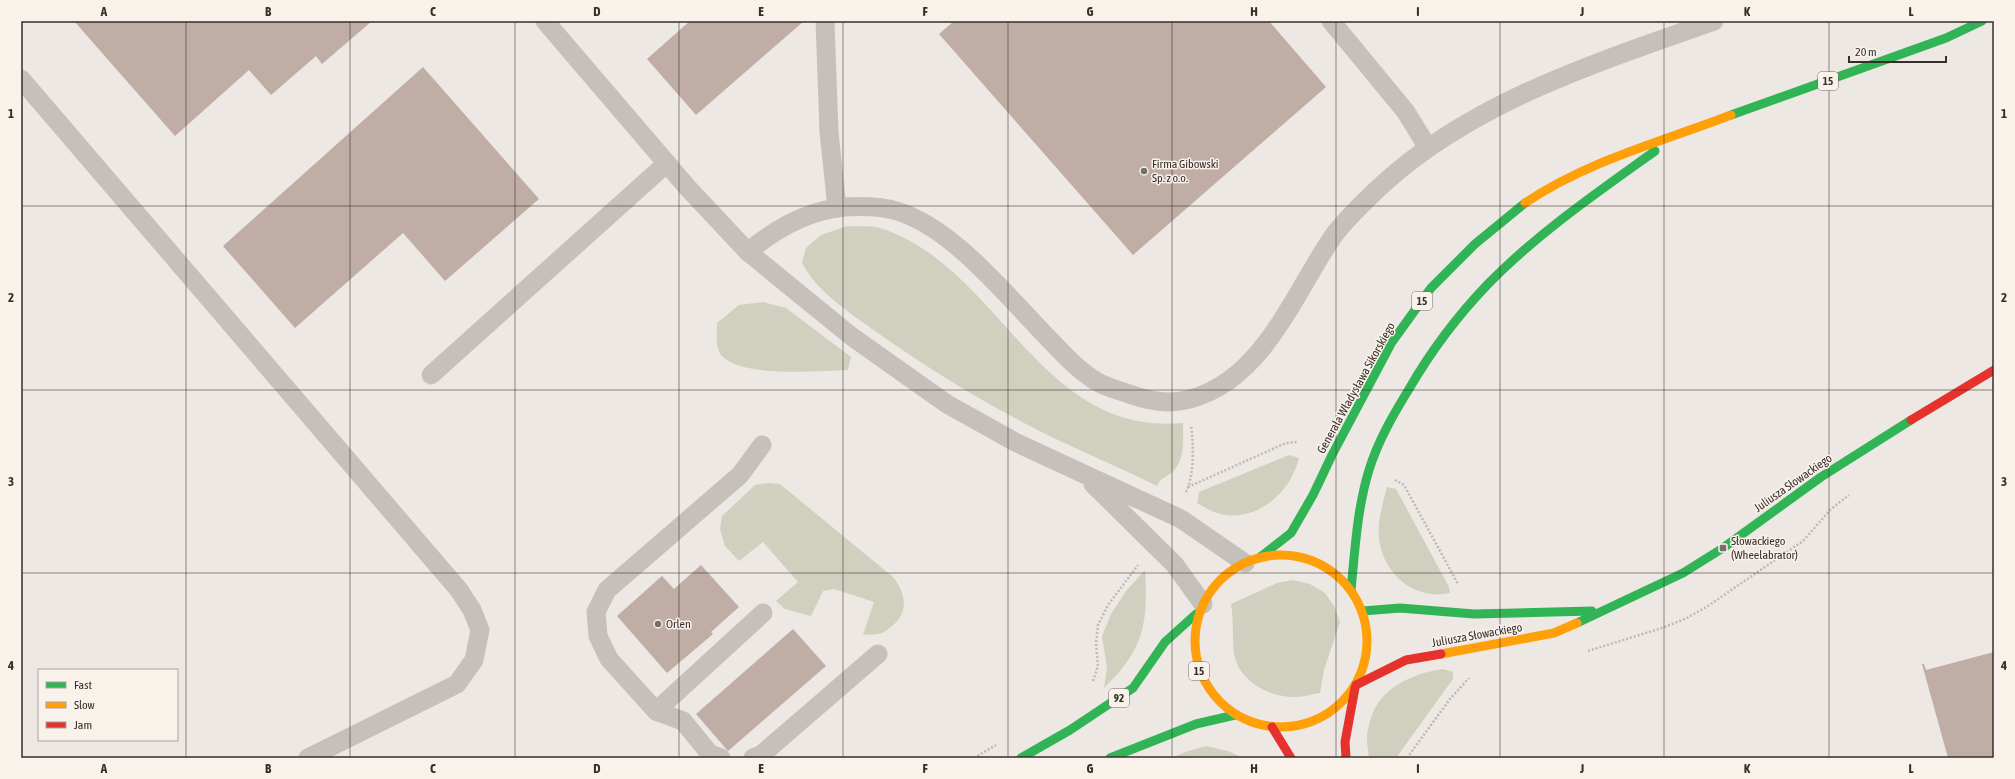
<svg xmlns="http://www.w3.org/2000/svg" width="2015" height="779" font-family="'Asap Condensed',sans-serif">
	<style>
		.green { fill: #cfd1be }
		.building { fill: #bfada6 }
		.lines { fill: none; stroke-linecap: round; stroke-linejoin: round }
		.path { stroke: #bfb9b4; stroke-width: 2.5; stroke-dasharray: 2 2; stroke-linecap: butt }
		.lane { stroke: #c6c0bb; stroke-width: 19 }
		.fast { stroke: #30b455; stroke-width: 9 }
		.slow { stroke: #ff9f0a; stroke-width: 9 }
		.jam { stroke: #e5322d; stroke-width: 9 }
		.grid { fill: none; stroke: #372e2a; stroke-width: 1; stroke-opacity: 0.55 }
		.poi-dot { fill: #776f6b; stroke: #f9f2eb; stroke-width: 1.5 }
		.labels { text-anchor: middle; stroke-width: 3; stroke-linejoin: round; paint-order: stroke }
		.shield { fill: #f9f2eb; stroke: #716964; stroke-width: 1 }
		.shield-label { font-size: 11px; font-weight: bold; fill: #372e2a }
		.poi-label { font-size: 12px; fill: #372e2a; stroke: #f9f2eb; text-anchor: start }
		.street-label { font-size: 12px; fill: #372e2a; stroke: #f9f2eb }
		.neatline { fill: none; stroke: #372e2a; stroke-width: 1.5 }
		.grid-label { font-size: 13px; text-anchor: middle; font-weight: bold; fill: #372e2a }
	</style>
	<rect width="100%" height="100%" fill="#ede8e3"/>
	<!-- green -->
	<g class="green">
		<path d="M847,226C857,227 870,225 880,228C1000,266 1039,437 1183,423C1183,438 1185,457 1175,469C1169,477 1160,477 1157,486C1125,470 1092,456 1060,441C995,410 933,372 875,331C849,312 817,292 802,263L806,248L821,235Z"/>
		<path d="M763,302L786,308L851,357L848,370C819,371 743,378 722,356C715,348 717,333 717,323L739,305Z"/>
		<path d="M1289,455L1299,458C1291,491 1261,519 1225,515C1216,514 1205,508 1197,503L1199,492Z"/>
		<path d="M768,483L780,484L893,577C905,592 910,612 892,626C889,628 885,632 882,633C877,635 869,634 863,635L874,602L834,589L823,591L811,616L785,609L776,601L798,582L763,542L739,561L725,546L720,529L722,516L755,485Z"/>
		<path d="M1387,487L1396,489L1449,587L1450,593C1444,594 1437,595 1431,594C1402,590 1382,566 1379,538C1377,522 1383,503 1387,487Z"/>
		<path d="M1145,570C1148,625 1144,649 1104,688L1107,668L1102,636L1111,614L1126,591Z"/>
		<path d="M1293,580L1310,584L1325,593L1334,606L1340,622L1324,670L1320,693C1312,694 1304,697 1296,697C1270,698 1238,681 1234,653C1232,637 1234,621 1231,604L1277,583Z"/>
		<path d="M1443,669L1453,672V679L1396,758H1369C1368,751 1367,744 1367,736C1367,732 1369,726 1370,721C1379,688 1411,674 1443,669Z"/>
		<polygon points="1206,746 1228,751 1243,758 1171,758 1188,751"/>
	</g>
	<!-- building -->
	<g class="building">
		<polygon points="74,21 372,21 322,64 316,56 271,95 249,70 175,136"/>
		<polygon points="690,21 804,21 696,115 647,59"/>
		<polygon points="954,21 1269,21 1326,87 1133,255 939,34"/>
		<polygon points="423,67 539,199 445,281 403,233 295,328 223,246"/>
		<polygon points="701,565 739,607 711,632 713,634 667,673 617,616 662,576 674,589"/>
		<polygon points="793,629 826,666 728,751 696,714"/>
		<polygon points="1994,652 1994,758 1948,758 1922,664 1924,664 1926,670"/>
	</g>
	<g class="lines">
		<!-- path -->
		<g class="path">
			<polyline points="1395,480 1404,485 1458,584"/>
			<polyline points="1188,487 1286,443 1297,442"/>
			<path d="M1186,492C1194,477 1194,443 1191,426"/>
			<polyline points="1588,651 1665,627 1687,618 1708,606 1803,541 1831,509 1849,495"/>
			<polyline points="1093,681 1098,666 1096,643 1098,625 1108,605 1138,565"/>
			<polyline points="974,758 996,745"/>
			<polyline points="1407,758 1450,699 1469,678"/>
		</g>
		<!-- lane -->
		<g class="lane">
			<polyline points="545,21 687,187 748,252 851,336 947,404 1015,442 1181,519 1245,563"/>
			<polyline points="825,21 829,132 837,208"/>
			<polyline points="1331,21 1406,112 1428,148"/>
			<polyline points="21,79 459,590 472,610 480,630 474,660 457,684 308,758"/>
			<path d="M748,252C776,228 807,211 844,207C862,206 880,206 897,211C953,228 1007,296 1047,337C1062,352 1077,370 1096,381C1105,387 1118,390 1129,394C1146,400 1163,404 1181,401C1261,387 1293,294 1334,235C1346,219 1369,197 1384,183C1476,100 1599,62 1714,21"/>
			<polyline points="431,375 667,163"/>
			<polyline points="1093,484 1175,565 1203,604"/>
			<polyline points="656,711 763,613"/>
			<polyline points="721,758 710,754 683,721 656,711 609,659 598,636 596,612 607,590 740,475 762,445"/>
			<polyline points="753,758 761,755 878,654"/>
		</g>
		<!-- fast -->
		<g class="fast">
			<polyline points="1731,115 1946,38 1982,21"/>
			<polyline points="1259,558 1291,533 1313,495 1332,455 1392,342 1431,288 1475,244 1525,203"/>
			<path d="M1351,590C1355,550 1357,509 1369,470C1378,441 1393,415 1409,389C1431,351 1458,315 1489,283C1538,233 1598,192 1655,151"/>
			<polyline points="1363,611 1400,608 1474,614 1592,611"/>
			<polyline points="1577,623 1683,573 1723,548 1821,477 1911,420"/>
			<polyline points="1021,758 1070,730 1133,688 1165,642 1196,614"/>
			<polyline points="1110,758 1196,724 1235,715"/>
		</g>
		<!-- slow -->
		<g class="slow">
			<path d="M1525,203C1587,161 1661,142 1731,115"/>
			<circle cx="1281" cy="641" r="86"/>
			<polyline points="1441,654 1554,633 1577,623"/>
		</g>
		<!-- jam -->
		<g class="jam">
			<polyline points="1911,420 1994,370"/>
			<polyline points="1356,685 1406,660 1441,654"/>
			<polyline points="1272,727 1291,758"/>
			<polyline points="1346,758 1345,742 1355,688"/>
		</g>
	</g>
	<!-- grid -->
	<path class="grid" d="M186,21V758M350,21V758M515,21V758M679,21V758M843,21V758M1008,21V758M1172,21V758M1336,21V758M1500,21V758M1664,21V758M1829,21V758M21,206H1994M21,390H1994M21,573H1994"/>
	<!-- markers -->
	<g class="poi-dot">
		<circle cx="1144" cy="171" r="4"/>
		<rect x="1719" y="544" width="8" height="8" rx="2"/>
		<circle cx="658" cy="624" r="4"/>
	</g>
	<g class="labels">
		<!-- shield labels -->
		<g class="shield">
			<rect x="1818" y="72" width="20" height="18" rx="3"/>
			<rect x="1412" y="292" width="20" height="18" rx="3"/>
			<rect x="1189" y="662" width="20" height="18" rx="3"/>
			<rect x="1109" y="689" width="20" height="18" rx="3"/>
		</g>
		<g class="shield-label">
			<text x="1828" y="85">15</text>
			<text x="1422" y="305">15</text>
			<text x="1199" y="675">15</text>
			<text x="1119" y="702">92</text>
		</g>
		<!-- poi labels -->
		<g class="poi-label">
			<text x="1152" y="168">Firma Gibowski<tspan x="1152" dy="14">Sp. z o.o.</tspan></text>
			<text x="1731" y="545">Słowackiego<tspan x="1731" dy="14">(Wheelabrator)</tspan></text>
			<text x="666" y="628">Orlen</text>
		</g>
		<!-- street labels -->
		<g class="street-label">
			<text transform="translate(1356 388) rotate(-61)" y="4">Generała Władysława Sikorskiego</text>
			<text transform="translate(1793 483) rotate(-35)" y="4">Juliusza Słowackiego</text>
			<text transform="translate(1477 635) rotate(-10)" y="4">Juliusza Słowackiego</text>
		</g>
	</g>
	<!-- border -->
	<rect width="2015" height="779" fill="none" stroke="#f9f2eb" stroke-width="44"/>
	<!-- legend -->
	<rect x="38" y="669" width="140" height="72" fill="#f9f2eb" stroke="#aba49e"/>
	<rect x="46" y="682" width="20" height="6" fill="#30b455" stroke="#aba49e"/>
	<text x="74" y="689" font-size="12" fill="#372e2a">Fast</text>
	<rect x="46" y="702" width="20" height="6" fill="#ff9f0a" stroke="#aba49e"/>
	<text x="74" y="709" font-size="12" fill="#372e2a">Slow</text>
	<rect x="46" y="722" width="20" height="6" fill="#e5322d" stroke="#aba49e"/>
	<text x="74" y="729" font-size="12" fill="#372e2a">Jam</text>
	<!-- scale -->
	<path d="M1849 56v6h97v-6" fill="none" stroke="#372e2a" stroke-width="2"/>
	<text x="1855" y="56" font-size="12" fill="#372e2a" stroke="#f9f2eb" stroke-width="3" paint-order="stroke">20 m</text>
	<rect x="22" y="22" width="1971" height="735" class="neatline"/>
	<g class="grid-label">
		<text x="104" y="16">A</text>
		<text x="268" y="16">B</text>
		<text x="433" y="16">C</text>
		<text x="597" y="16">D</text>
		<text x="761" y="16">E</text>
		<text x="925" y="16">F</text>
		<text x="1090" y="16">G</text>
		<text x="1254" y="16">H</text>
		<text x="1418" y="16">I</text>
		<text x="1582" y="16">J</text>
		<text x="1747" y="16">K</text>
		<text x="1911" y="16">L</text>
		<text x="11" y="118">1</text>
		<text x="2004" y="118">1</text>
		<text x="11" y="302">2</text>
		<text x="2004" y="302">2</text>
		<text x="11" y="486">3</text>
		<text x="2004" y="486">3</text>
		<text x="11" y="670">4</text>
		<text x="2004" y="670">4</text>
		<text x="104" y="773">A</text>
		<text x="268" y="773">B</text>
		<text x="433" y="773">C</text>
		<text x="597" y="773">D</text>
		<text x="761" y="773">E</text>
		<text x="925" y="773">F</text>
		<text x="1090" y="773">G</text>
		<text x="1254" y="773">H</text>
		<text x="1418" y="773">I</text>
		<text x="1582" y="773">J</text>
		<text x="1747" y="773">K</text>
		<text x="1911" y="773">L</text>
	</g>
</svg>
